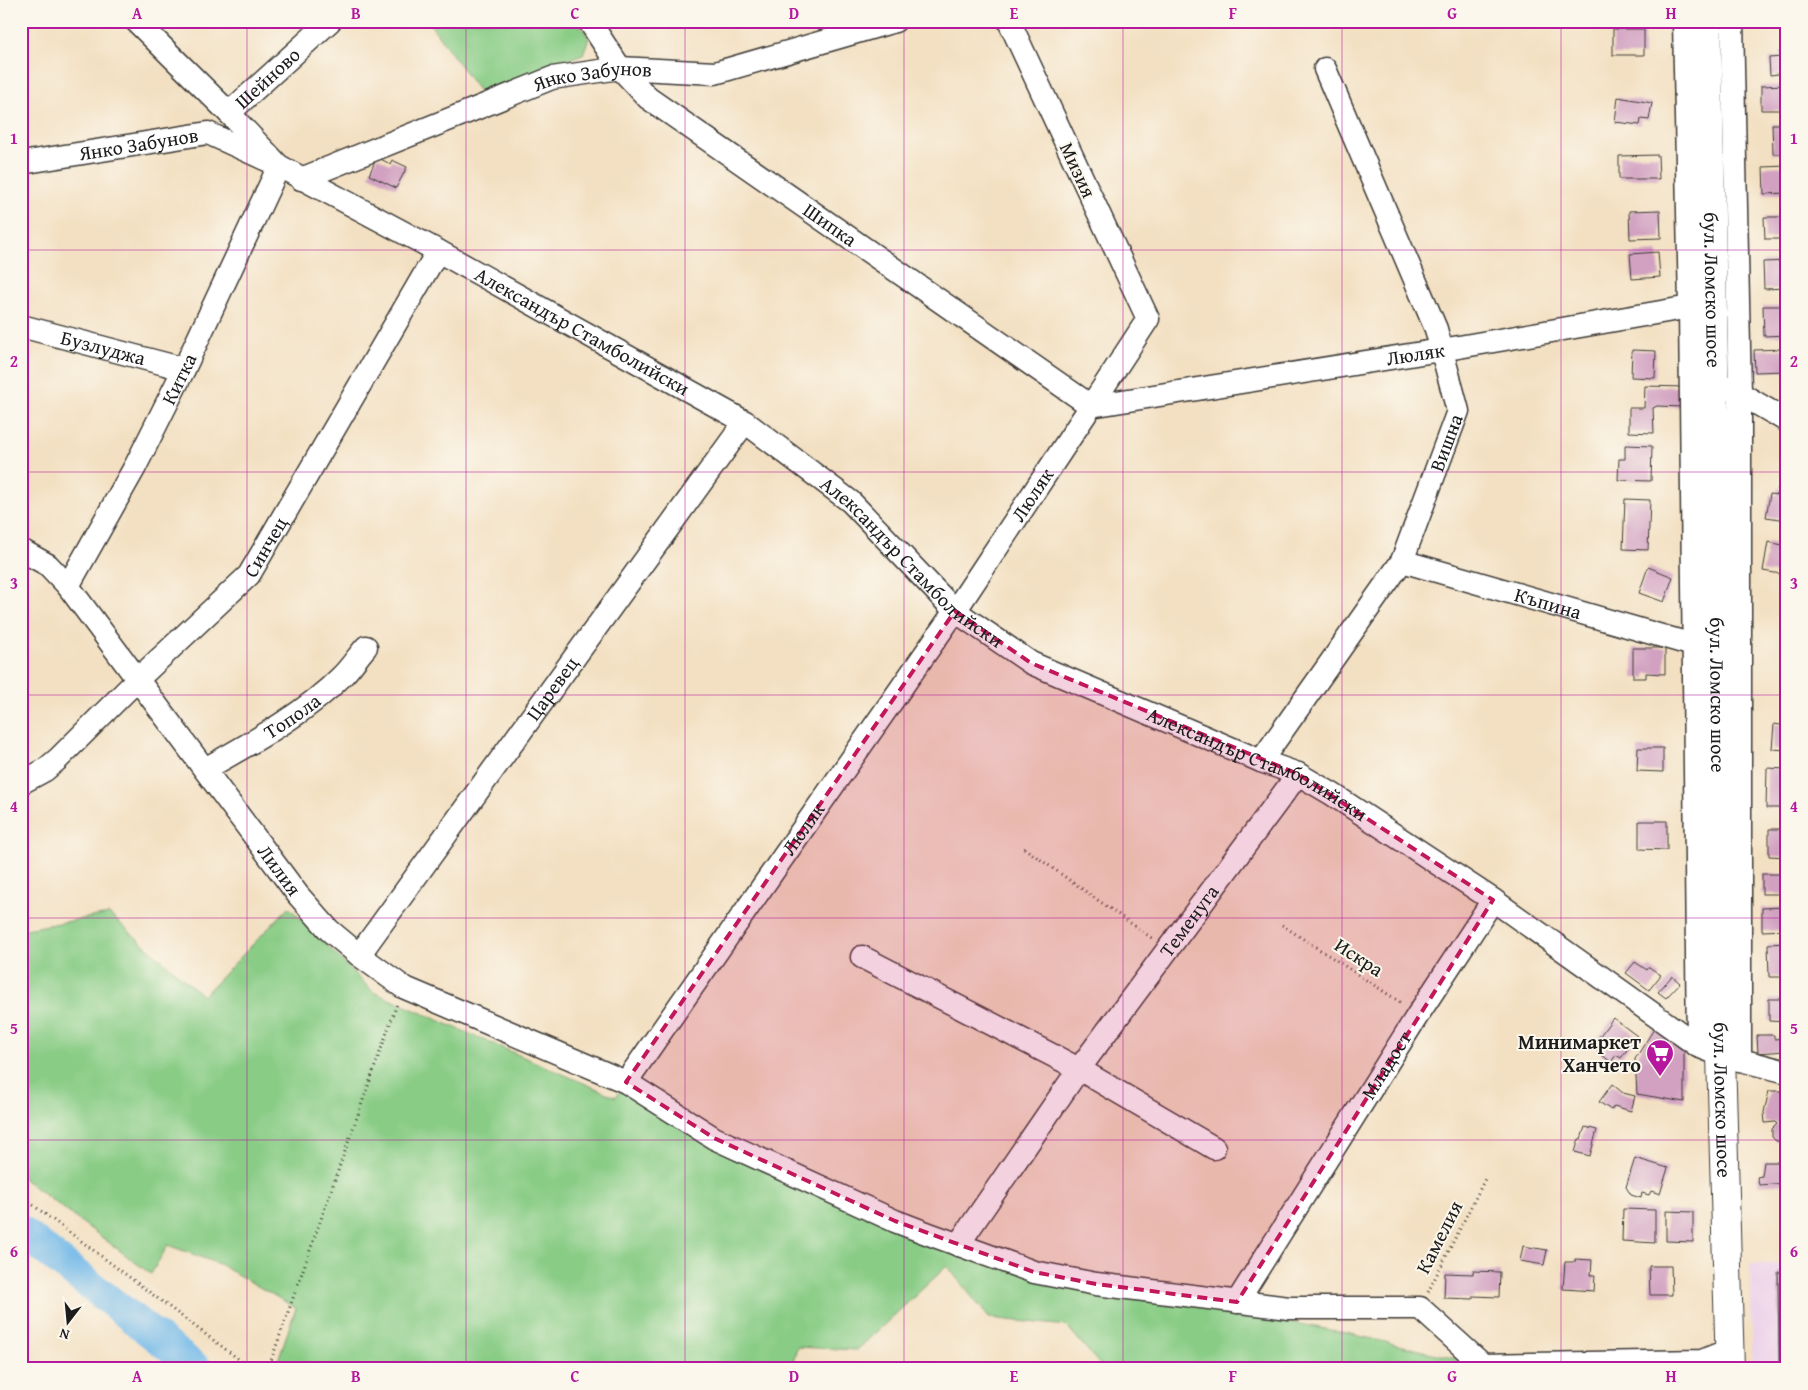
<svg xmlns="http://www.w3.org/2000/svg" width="1808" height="1390" font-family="'Gentium Book Plus',serif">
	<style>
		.built { fill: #ecd1ea }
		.green { fill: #88cc85; stroke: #527450 }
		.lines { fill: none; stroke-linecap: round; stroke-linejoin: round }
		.river { stroke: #70b7e8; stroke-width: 31 }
		.building { fill: #d2a1c1 }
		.minor-casing { stroke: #3c3935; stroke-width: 25 }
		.major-casing { stroke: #3c3935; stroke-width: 30 }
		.path { stroke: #3c3935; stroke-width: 3; stroke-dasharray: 1 4; stroke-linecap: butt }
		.minor { stroke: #fff; stroke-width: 22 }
		.major { stroke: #fff; stroke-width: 28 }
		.marked { fill: #c2185b; fill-opacity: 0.2; stroke: #c2185b; stroke-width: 4; stroke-dasharray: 10 6; stroke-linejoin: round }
		.grid { fill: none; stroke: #b5179e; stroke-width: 1; stroke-opacity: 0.55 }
		.labels { text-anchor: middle; stroke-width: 4; stroke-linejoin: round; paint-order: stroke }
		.street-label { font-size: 20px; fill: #1c1c1c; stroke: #fbf7ec }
		.poi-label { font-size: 20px; font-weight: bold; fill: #1c1c1c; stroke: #fbf7ec; text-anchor: end }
		.neatline { fill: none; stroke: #b5179e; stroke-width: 2 }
		.grid-label { font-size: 16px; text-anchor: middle; font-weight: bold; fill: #b5179e }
	</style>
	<rect width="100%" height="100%" fill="#fbf7ec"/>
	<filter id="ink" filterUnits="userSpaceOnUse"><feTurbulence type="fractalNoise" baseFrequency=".02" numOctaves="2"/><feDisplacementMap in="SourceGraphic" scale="10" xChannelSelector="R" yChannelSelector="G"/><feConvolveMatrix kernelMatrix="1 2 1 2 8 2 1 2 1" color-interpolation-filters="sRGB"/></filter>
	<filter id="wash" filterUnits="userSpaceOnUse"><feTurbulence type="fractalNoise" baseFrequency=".0096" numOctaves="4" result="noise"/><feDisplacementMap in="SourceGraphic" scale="20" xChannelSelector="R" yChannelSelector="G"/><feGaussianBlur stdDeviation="1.12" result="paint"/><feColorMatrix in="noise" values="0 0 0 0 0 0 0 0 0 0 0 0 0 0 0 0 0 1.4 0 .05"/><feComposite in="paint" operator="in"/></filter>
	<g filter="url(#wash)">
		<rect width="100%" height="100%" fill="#f3e0c2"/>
		<!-- built -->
		<polygon class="built" points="1750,1264 1787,1264 1787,1369 1753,1369"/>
		<!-- green -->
		<g class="green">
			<polygon points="432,21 577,21 589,38 583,54 480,93 430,24"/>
			<polygon points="289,907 373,992 616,1097 626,1082 714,1138 1034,1272 1351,1334 1483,1365 1436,1365 1436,1369 1107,1369 1100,1365 1067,1326 989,1318 947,1266 857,1350 797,1347 791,1369 283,1369 277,1363 296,1308 219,1264 168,1245 151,1274 21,1177 21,930 109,914 203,996"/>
		</g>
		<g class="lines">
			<!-- river -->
			<polyline class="river" points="21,1231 197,1369"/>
		</g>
		<g id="blocks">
			<!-- building -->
			<g class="building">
				<rect x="1613" y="29" width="31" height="26"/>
				<polygon points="1787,51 1787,73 1770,75 1769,58 1781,57 1780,52"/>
				<polygon points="1786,85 1786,110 1761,110 1761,86"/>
				<polygon points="1618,97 1652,103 1649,120 1641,119 1640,125 1615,122"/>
				<polygon points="1772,124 1787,124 1787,154 1773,154"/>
				<polygon points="1658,155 1659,179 1619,179 1619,156"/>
				<polygon points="377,157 390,164 392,160 407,167 396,188 369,175"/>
				<polygon points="1787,166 1787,193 1764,194 1763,167"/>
				<polygon points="1660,210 1661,238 1630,239 1629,211"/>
				<polygon points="1764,217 1787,217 1787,239 1765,239"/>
				<polygon points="1658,252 1660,277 1632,279 1630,254"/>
				<polygon points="1787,261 1787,288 1764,289 1763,262"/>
				<polygon points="1763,306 1787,306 1787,335 1764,336"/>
				<polygon points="1784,349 1785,353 1787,353 1787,371 1755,372 1754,350"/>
				<polygon points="1632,350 1656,351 1655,378 1631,377"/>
				<polygon points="1645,386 1684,387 1683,407 1657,406 1653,408 1654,433 1629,432 1629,408 1644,408"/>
				<polygon points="1625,445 1652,446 1651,481 1618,480 1619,459 1625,459"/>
				<polygon points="1778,488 1787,490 1787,520 1766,517 1770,494 1777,495"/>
				<polygon points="1625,499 1650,500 1648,550 1623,549"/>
				<polygon points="1768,542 1787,546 1787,575 1763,571"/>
				<polygon points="1648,567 1673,577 1664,602 1639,593"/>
				<polygon points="1633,648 1665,648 1665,674 1646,673 1646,678 1633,678"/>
				<polygon points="1774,724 1787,726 1787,750 1772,749"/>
				<polygon points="1638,748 1663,748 1663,772 1637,771"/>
				<polygon points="1767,768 1787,769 1787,808 1766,808"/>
				<polygon points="1639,821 1667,821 1667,850 1639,849"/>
				<polygon points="1769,829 1787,829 1787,857 1769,856"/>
				<rect x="1762" y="874" width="25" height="20"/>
				<polygon points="1787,907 1787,930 1762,931 1762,908"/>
				<polygon points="1787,943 1787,977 1769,977 1768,944"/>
				<polygon points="1635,962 1647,970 1649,967 1661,975 1649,990 1626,973"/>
				<polygon points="1672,976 1680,983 1666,998 1658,992"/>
				<polygon points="1769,999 1787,999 1787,1022 1769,1021"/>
				<polygon points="1613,1018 1637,1036 1621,1058 1616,1055 1611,1062 1597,1051 1602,1045 1596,1041"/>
				<polygon points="1654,1029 1684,1051 1684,1102 1637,1094 1635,1059"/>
				<polygon points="1757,1035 1774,1035 1774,1039 1785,1038 1786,1051 1758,1053"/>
				<polygon points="1612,1084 1623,1093 1635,1096 1631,1111 1614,1106 1611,1110 1599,1102"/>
				<polygon points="1769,1091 1787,1091 1787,1140 1783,1142 1776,1141 1772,1137 1772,1129 1777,1124 1775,1122 1765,1123 1764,1112"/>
				<polygon points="1585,1127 1597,1130 1590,1156 1575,1152 1579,1139 1581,1139"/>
				<polygon points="1635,1158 1668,1168 1660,1194 1651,1191 1649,1195 1642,1193 1641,1198 1631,1195 1626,1187"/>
				<polygon points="1764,1162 1787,1162 1787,1183 1759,1185 1757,1177 1762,1176"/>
				<polygon points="1623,1209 1655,1210 1655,1243 1622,1241"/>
				<polygon points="1666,1211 1693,1212 1693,1242 1666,1241"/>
				<polygon points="1523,1246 1547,1250 1544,1265 1520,1261"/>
				<polygon points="1575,1259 1592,1260 1591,1275 1595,1275 1594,1291 1563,1289 1565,1262 1575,1262"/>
				<polygon points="1649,1266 1671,1266 1672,1295 1650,1295"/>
				<polygon points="1473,1271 1500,1272 1499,1297 1473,1296 1473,1299 1444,1298 1445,1273 1473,1274"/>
				<polygon points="1778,1272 1787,1272 1787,1365 1779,1365"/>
			</g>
		</g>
	</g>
	<g filter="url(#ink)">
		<use href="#blocks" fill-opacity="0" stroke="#3c3935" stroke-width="1"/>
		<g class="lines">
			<!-- minor casing -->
			<g class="minor-casing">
				<g id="minor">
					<path id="s1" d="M136,21L229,113L279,166L438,251L745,422L851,502L955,611L1031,663L1261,761L1298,774L1332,794L1493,900L1698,1046L1721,1055L1787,1072"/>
					<path id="s2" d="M589,21L620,68L648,98L1091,406L1148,319L1009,21"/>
					<polyline points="1684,21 1690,307 1698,1046"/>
					<polyline points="1732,21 1740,394 1740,1060"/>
					<path id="s3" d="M229,113L330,21"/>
					<path id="s4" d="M21,163L208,133L267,160"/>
					<path id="s5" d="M301,179L552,78L620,68L715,73L895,21"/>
					<path id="s6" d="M21,326L184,369"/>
					<polyline points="1729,387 1787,421"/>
					<path id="s7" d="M21,550L48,565L68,586L298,895L329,930L359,955L403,987L626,1082L714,1138L895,1221L929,1234L1034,1272L1096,1284L1289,1308H1420L1483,1365L1702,1361L1729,1350"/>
					<path id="s8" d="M1402,561L1693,645"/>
					<path id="s9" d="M68,586L135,467L184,369L279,166"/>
					<path id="s10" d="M1261,761L1402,561L1458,411L1436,329L1325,69"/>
					<path id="s11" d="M205,769C251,743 305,714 342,676C351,667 358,656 366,647"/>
					<path id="s12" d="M21,783L45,770L58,759L138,679L249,575L438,251"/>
					<path id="s13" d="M359,955L745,422"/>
					<polyline points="862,957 1079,1069 1214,1148"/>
					<path id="s14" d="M626,1082L955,611L1091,406L1453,348L1690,307"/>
					<path id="s15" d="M958,1245L1079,1069L1298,774"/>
					<path id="s16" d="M1237,1302L1419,1013L1493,900"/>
				</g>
			</g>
			<!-- major casing -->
			<g class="major-casing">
				<g id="major">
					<path id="s17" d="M1707,21L1715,411L1721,1055L1730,1369"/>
				</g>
			</g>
			<!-- path -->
			<g class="path">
				<polyline points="1024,848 1153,939"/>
				<polyline points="1282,925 1403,1004"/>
				<polyline points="21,1196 252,1369"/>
				<polyline points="1428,1292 1485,1179"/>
				<polyline points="268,1369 397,1004"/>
			</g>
			<!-- minor -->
			<use href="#minor" class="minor"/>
			<!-- major -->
			<use href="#major" class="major"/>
		</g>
	</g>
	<!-- marked area -->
	<path class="marked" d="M955,611L1031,663L1298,774L1493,900L1237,1302L1096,1284L1034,1272L895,1221L714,1138L626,1082Z"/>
	<!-- grid -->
	<path class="grid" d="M247,21V1369M466,21V1369M685,21V1369M904,21V1369M1123,21V1369M1342,21V1369M1561,21V1369M21,250H1787M21,472H1787M21,695H1787M21,918H1787M21,1140H1787"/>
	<!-- icons -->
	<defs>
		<g id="supermarket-pin" transform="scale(1.4375)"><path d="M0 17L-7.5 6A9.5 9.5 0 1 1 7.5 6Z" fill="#b5179e" stroke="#fbf7ec"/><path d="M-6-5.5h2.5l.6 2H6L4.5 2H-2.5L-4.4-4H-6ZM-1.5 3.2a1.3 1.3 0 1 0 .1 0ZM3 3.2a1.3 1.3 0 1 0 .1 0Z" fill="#fff"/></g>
	</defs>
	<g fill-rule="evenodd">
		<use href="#supermarket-pin" x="1660" y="1053"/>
	</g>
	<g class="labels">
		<!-- street labels -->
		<g class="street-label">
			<text dy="7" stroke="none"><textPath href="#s3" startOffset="52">Шейново</textPath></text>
			<text dy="7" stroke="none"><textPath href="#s5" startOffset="311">Янко Забунов</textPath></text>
			<text dy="7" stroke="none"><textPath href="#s4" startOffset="119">Янко Забунов</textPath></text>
			<text transform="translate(1078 170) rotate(65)" y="7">Мизия</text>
			<text dy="7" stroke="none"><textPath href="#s2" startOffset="319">Шипка</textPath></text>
			<text dy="7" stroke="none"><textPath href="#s17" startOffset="269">бул. Ломско шосе</textPath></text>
			<text dy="7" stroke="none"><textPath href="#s1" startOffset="549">Александър Стамболийски</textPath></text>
			<text dy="7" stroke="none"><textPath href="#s6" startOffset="85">Бузлуджа</textPath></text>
			<text dy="7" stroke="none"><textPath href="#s14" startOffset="1149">Люляк</textPath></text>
			<text dy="7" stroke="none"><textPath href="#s9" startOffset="235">Китка</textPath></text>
			<text dy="7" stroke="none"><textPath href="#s10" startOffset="371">Вишна</textPath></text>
			<text dy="7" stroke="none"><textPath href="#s14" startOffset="714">Люляк</textPath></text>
			<text dy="7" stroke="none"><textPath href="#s12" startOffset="342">Синчец</textPath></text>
			<text dy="7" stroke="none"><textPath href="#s1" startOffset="954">Александър Стамболийски</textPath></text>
			<text dy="7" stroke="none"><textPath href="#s8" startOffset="152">Къпина</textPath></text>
			<text dy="7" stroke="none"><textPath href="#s13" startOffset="329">Царевец</textPath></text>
			<text dy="7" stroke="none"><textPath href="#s17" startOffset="674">бул. Ломско шосе</textPath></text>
			<text dy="7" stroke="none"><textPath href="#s11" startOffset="102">Топола</textPath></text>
			<text dy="7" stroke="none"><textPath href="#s1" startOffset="1359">Александър Стамболийски</textPath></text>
			<text dy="7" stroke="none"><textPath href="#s14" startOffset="309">Люляк</textPath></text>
			<text dy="7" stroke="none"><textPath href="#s7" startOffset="414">Лилия</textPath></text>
			<text dy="7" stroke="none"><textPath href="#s15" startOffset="398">Теменуга</textPath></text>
			<text transform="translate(1359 957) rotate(33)" y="7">Искра</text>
			<text dy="7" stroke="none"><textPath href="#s16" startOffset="280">Младост</textPath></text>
			<text dy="7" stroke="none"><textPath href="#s17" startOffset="1079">бул. Ломско шосе</textPath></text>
			<text transform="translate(1439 1237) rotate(-63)" y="7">Камелия</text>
		</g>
		<!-- poi labels -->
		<g class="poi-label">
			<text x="1641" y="1049">Минимаркет<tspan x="1641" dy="23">Ханчето</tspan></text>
		</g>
	</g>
	<!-- margin -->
	<rect width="1808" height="1390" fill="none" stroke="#fbf7ec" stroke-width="55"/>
	<!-- north arrow -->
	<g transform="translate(68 1322) rotate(196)" stroke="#fbf7ec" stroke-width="4" paint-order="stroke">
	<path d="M0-4L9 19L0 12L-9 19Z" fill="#1c1c1c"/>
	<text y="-8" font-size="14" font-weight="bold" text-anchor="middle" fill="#1c1c1c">N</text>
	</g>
	<rect x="28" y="28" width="1752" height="1334" class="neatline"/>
	<g class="grid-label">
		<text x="137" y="19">A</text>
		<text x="356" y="19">B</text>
		<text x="575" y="19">C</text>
		<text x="794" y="19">D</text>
		<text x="1014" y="19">E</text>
		<text x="1233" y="19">F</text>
		<text x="1452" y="19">G</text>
		<text x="1671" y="19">H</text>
		<text x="14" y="144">1</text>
		<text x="1794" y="144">1</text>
		<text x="14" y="367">2</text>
		<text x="1794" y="367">2</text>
		<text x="14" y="589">3</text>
		<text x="1794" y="589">3</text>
		<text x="14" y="812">4</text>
		<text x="1794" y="812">4</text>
		<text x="14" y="1034">5</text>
		<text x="1794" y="1034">5</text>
		<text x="14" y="1257">6</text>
		<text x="1794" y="1257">6</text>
		<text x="137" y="1382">A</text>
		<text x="356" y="1382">B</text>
		<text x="575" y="1382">C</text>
		<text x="794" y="1382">D</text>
		<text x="1014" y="1382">E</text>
		<text x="1233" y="1382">F</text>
		<text x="1452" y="1382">G</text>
		<text x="1671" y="1382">H</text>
	</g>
</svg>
